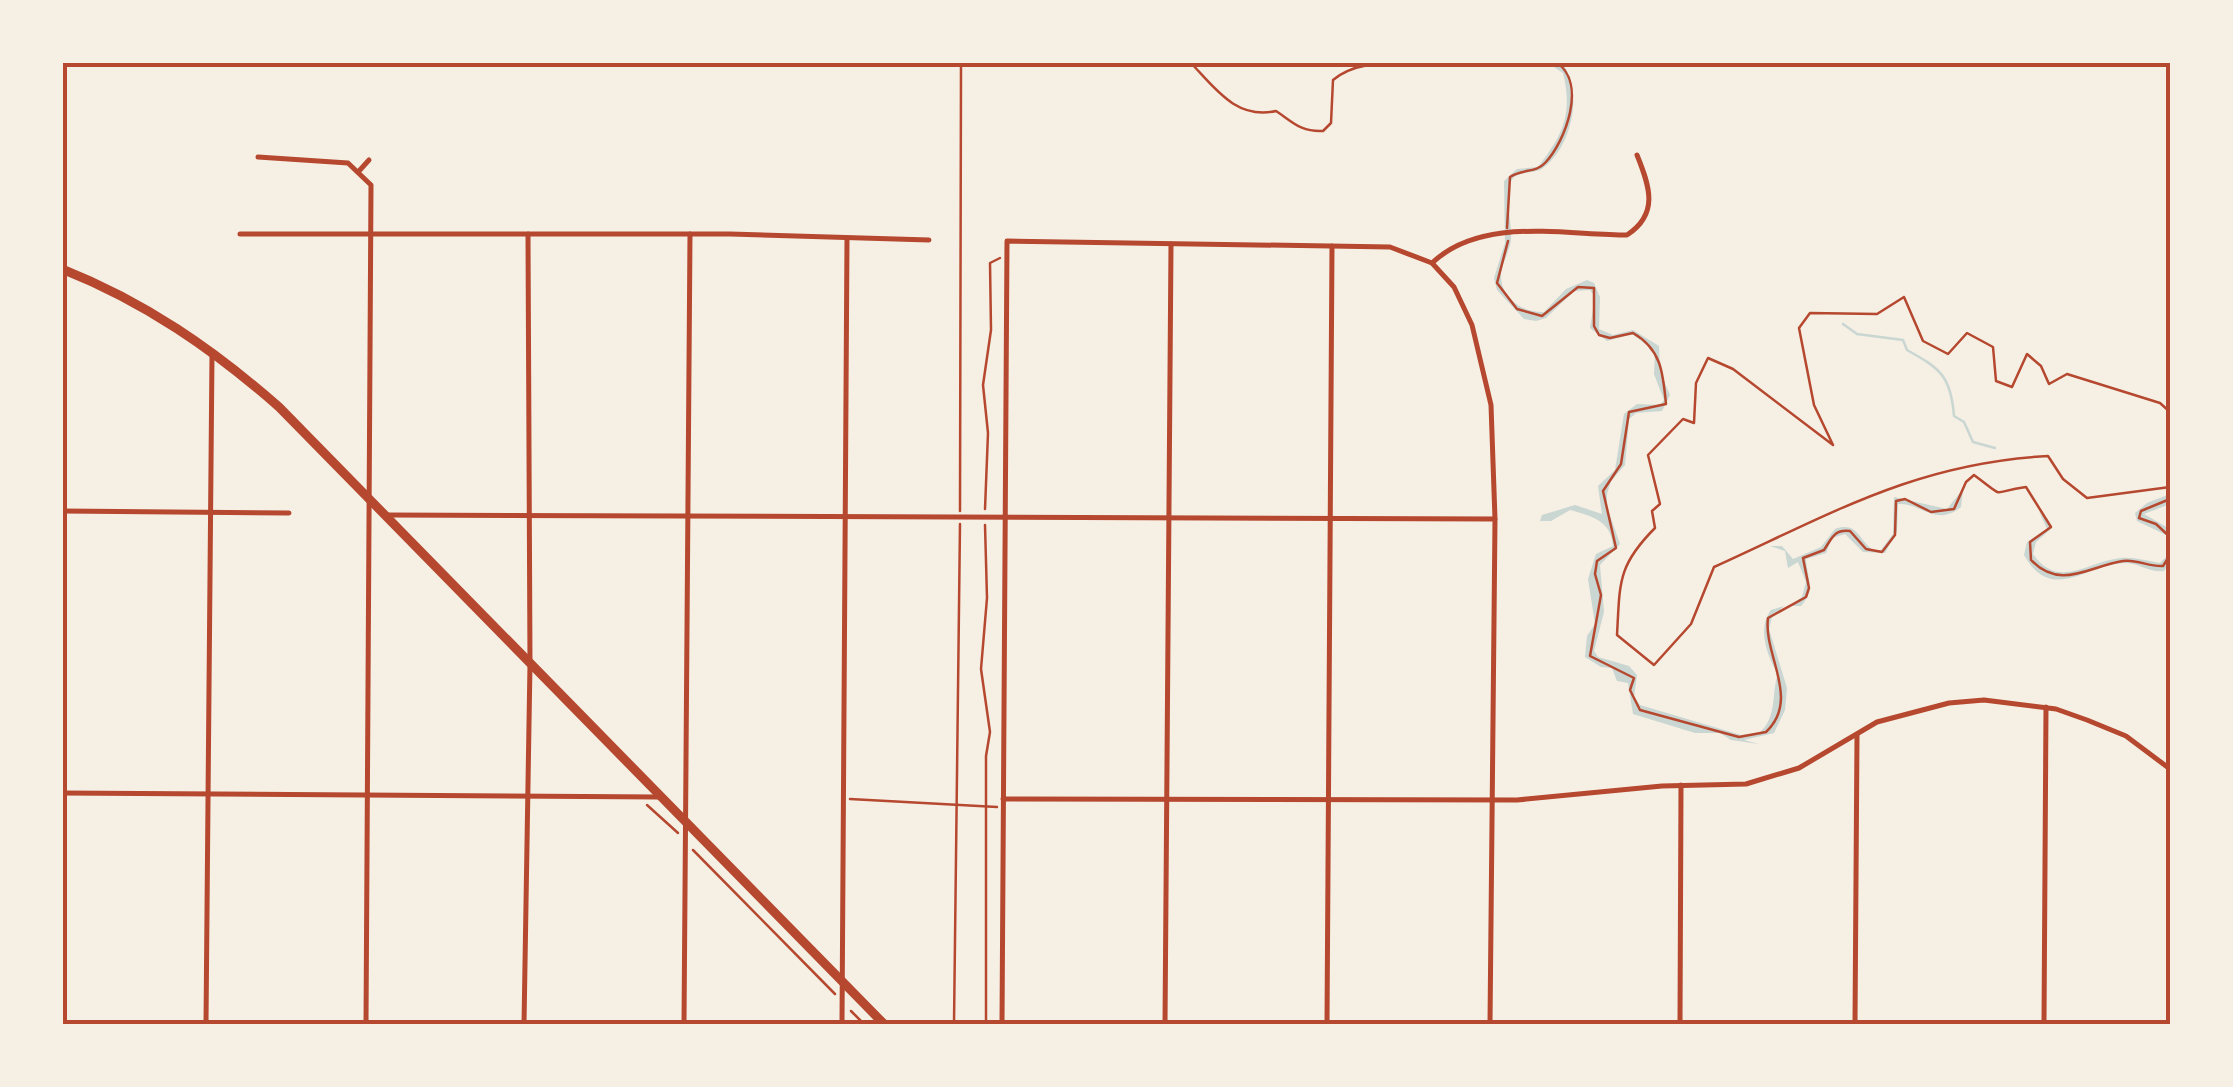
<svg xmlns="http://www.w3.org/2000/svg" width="2233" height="1087" font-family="'DejaVu Sans',sans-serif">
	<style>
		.water { fill: #c9d6d2 }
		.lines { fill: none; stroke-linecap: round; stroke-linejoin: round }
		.stream { stroke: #c9d6d2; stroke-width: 2.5 }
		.path { stroke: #b5482f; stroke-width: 2.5 }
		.minor { stroke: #b5482f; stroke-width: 5 }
		.primary { stroke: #b5482f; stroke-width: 9 }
		.neatline { fill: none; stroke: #b5482f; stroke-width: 4 }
	</style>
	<rect width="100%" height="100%" fill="#f6efe4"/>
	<!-- water -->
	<g class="water">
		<path d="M1548,63H1562C1584,91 1572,147 1543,168C1534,175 1514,169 1510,184C1505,200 1512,222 1511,239C1510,251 1501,264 1501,276C1501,299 1524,313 1544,312L1566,289L1587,280L1594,283L1600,297L1599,329L1613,335L1633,330L1659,346L1660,372L1670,395L1662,411L1636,413L1629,419L1625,465L1611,481L1607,494V507L1620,544L1600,565L1604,612L1594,651L1598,657L1629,666L1637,675L1634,697L1640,705L1741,735L1759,733C1778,717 1771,693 1778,674C1767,656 1757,629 1771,610L1784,606L1772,617L1769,629L1787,688L1785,710L1774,733L1744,740L1759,744L1731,740L1720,733H1695L1633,714L1628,683L1617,681L1612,668L1601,667L1585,657L1587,636L1595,624L1588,579L1596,554L1613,546C1611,520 1591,516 1570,510L1551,521H1540L1542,515L1575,505L1602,514L1598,486L1615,470L1624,414L1637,404L1660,405L1664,400L1654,374L1655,351L1632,334L1607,341L1590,328L1595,297L1590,290L1574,291L1546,318L1536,321L1524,319L1497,290L1494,278L1505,243L1504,181L1517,169L1538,167C1563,135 1573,114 1563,73Z"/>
		<path d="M1963,489L1961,507C1935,528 1921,502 1898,504L1897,531L1885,553L1863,552L1845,534L1832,538L1826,553L1806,559C1807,578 1816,589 1801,606H1789L1802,597L1806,582L1798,562L1788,568L1785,551L1770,546H1782L1793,559L1821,547L1835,529C1857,521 1858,539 1873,550H1881L1893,534L1894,497L1947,509Z"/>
		<path d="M2170,494V504L2144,514L2170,529V562L2164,571C2150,573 2139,563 2125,563C2088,563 2052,605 2024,555L2027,542L2047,529L2039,511L2052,528L2036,542L2033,554C2059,591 2088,561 2121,558C2135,557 2147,561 2160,563L2168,555L2166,535L2137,521L2135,513L2147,503Z"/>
	</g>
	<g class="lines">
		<!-- stream -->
		<path class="stream" d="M1843,324L1857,334L1903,340L1907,350C1939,368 1951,375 1954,416L1964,422L1973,442L1995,448"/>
		<!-- path -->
		<g class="path">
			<path d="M1190,62C1215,88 1236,120 1276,111C1293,122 1300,132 1323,131L1331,123L1333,80C1361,57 1399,66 1433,62"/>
			<path d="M1507,228L1510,177C1521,169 1536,173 1545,163C1565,142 1588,83 1556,62"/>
			<path d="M1508,241L1497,283L1517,309L1542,316L1578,287L1594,288V326L1599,335L1610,338L1633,333C1661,349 1663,372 1666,404L1629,412L1621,464L1603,491L1616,548L1597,561L1595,574L1601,595L1590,656L1634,678L1630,690L1640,710L1739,737L1766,732C1801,699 1763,655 1768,618L1806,597L1809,588L1803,558L1824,550C1832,538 1834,529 1850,531L1866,549L1882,552L1895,535L1896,501L1905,499L1931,512L1954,509L1966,482L1974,475C2008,500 1988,492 2026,487L2051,527L2030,542L2031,560C2061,591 2089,566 2123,561C2137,559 2149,567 2163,566L2170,555"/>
			<path d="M2170,412L2160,403L2067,374L2049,384L2041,366L2027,354L2012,387L1996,381L1993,347L1967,333L1948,354L1923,341L1904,297L1877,314L1810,313L1799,328L1814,405L1833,445L1733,369L1708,358L1696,383L1694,423L1683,419L1648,455L1660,504L1652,511L1655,528C1617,566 1620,583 1617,635L1654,665L1691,624L1714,567C1831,514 1916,463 2048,456L2063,479L2087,498L2170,487"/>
			<polyline points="2170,499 2141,511 2139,518 2156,524 2170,537"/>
			<polyline points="985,509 988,433 983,385 991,330 990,263 1000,258"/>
			<polyline points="960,511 961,62"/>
			<polyline points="985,525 987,598 981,669 990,732 986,756 986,1024"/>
			<polyline points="850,799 997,807"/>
			<polyline points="647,805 678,833"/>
			<polyline points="693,850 835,994"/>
			<polyline points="851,1011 864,1024"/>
			<polyline points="954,1024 960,524"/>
		</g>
		<!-- minor -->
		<g class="minor">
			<polyline points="258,157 348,163 371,185 366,1024"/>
			<polyline points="359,171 369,160"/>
			<polyline points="240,234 730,234 929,240"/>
			<polyline points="1432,263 1454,287 1472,325 1491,405 1495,519 1490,1024"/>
			<polyline points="62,511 289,513"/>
			<polyline points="388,515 1495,519"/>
			<polyline points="62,793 658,797"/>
			<polyline points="1003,799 1517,800 1662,786 1746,784 1799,768 1877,722 1949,703 1984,700 2056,709 2087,720 2126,736 2170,769"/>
			<polyline points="206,1024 212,354"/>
			<polyline points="524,1024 530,664 528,234"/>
			<polyline points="684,1024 690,234"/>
			<polyline points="842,1024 847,238"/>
			<path d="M1002,1024L1007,241L1390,247L1432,263C1482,216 1564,235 1627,235C1659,214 1650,187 1637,155"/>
			<polyline points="1165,1024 1171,244"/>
			<polyline points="1327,1024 1332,246"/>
			<polyline points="1680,1024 1681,785"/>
			<polyline points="1855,1024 1857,735"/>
			<polyline points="2044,1024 2046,707"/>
		</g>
		<!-- primary -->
		<path class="primary" d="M62,269C145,302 213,349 279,407L884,1024"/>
	</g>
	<!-- border -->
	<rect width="2233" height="1087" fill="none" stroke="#f6efe4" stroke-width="130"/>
	<rect x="65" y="65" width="2103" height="957" class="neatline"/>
</svg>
